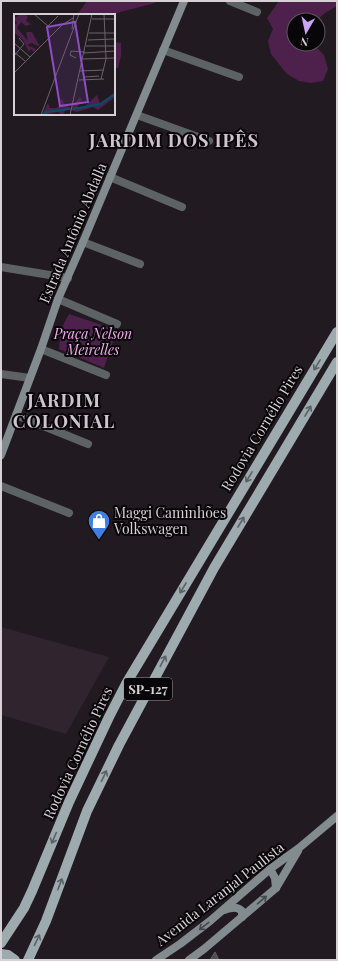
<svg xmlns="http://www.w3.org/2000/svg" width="338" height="961" font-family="'Playfair Display',serif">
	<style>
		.built { fill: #30242f }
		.green { fill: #4d214b }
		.building { fill: #524b51; stroke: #676066 }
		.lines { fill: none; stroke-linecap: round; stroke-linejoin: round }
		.street { stroke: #5d6365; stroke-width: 8 }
		.secondary { stroke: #828c8e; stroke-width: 8 }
		.primary { stroke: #9eabae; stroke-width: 10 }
		.oneway { stroke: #5b6164 }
		.oneway2 { stroke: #46494c }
		.labels { text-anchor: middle; stroke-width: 4; stroke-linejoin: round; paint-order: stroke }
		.shield { fill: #090609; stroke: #999498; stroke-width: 1 }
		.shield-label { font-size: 13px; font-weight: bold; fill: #d7d1d6 }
		.street-label { font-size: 14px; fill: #d7d1d6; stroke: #090609 }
		.park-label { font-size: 14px; font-style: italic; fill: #f5a9ef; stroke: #090609 }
		.poi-label { font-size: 14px; fill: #d7d1d6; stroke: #090609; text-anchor: start }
		.district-label { font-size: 18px; font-weight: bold; letter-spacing: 1px; fill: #cfc4ce; stroke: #090609 }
		.inset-river { fill: none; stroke: #005168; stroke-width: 2 }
		.inset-road { fill: none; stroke: #6a6369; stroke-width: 1 }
		.view { fill: #8d4dc4; fill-opacity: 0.15; stroke: #8d4dc4; stroke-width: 2 }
		.inset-edge { fill: none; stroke: #d7d1d6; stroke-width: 2 }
	</style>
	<rect width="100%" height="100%" fill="#221a21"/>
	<!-- built -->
	<polygon class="built" points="1,627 109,657 66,734 1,715"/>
	<!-- green -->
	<g class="green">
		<polygon points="87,1 157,1 155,3 117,13 114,16 77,15"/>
		<polygon points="279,1 337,1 337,6 325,13 317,20 294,20 294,44 315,44 315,46 324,55 328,69 323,81 311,83 299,81 287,74 271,54 268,41 273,29 267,18"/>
		<polygon points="114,42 121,43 121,56 118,68 114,68"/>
		<polygon points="69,314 117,330 104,368 59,349 61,329"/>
	</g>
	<!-- building -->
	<polygon class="building" points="215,952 219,960 210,960"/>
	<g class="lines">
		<!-- street -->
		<g class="street">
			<polyline points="230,1 257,12"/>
			<polyline points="163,50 239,77"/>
			<polyline points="137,115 209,141"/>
			<polyline points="110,177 182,207"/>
			<polyline points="83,242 140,264"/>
			<polyline points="1,267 68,278"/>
			<polyline points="58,299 117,324"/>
			<polyline points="41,349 106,375"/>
			<polyline points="1,374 30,378"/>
			<polyline points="16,415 88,444"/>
			<polyline points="1,486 69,513"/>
		</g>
		<!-- secondary -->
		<g class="secondary">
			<polyline points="1,455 41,349 58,299 83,242 184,1"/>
			<polyline points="270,869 275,878 276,888"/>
			<path d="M224,910C231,908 236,906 242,911V917"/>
			<polyline points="156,960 180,944 210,921 270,869 299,848 337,816"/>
			<polyline points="189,960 204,949 276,888 298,851"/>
		</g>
		<!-- primary -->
		<g class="primary">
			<polyline points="1,943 24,908 32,891 69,802 109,717 127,682 337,332"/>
			<polyline points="1,954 8,955 15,960"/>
			<polyline points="28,960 46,921 87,811 119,745 214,568 337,362"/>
		</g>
	</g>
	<!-- one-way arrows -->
	<defs><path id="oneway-shaft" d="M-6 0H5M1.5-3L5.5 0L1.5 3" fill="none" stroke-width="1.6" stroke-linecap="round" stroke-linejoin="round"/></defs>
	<g class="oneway">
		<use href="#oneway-shaft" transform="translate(317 365) rotate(122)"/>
		<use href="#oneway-shaft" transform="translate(308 411) rotate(-59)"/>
		<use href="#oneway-shaft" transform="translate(249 477) rotate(121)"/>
		<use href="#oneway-shaft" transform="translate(241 522) rotate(-59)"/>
		<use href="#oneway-shaft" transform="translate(183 588) rotate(121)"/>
		<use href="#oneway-shaft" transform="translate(163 661) rotate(-62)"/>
		<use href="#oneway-shaft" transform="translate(104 776) rotate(-64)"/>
		<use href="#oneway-shaft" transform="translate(54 838) rotate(113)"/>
		<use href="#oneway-shaft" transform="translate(60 884) rotate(-69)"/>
		<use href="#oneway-shaft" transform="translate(37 940) rotate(-65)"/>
	</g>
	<g class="oneway2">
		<use href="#oneway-shaft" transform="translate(262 900) rotate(-41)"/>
		<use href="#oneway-shaft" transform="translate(204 926) rotate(142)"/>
	</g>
	<!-- icons -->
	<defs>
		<g id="shop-pin" transform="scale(1.15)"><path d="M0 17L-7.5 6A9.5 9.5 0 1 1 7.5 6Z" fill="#3f7fe0" stroke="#090609"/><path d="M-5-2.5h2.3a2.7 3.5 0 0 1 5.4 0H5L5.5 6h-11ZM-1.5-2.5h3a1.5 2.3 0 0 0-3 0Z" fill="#fff"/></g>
	</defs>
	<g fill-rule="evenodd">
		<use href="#shop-pin" x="99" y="521"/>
	</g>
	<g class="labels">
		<!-- shield labels -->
		<rect class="shield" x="124" y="678" width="48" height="22" rx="3"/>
		<g class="shield-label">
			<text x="148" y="694">SP-127</text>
		</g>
		<!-- street labels -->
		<g class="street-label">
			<text transform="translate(73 233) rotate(-67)" y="5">Estrada Antônio Abdalla</text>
			<text transform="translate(262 428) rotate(-59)" y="5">Rodovia Cornélio Pires</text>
			<text transform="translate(78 753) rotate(-65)" y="5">Rodovia Cornélio Pires</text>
			<text transform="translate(220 894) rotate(-38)" y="5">Avenida Laranjal Paulista</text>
		</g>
		<!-- park labels -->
		<g class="park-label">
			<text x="93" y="339">Praça Nelson<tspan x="93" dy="16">Meirelles</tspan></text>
		</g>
		<!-- poi labels -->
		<g class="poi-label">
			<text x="114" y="518">Maggi Caminhões<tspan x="114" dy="16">Volkswagen</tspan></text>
		</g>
		<!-- district labels -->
		<g class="district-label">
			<text x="174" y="147">JARDIM DOS IPÊS</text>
			<text x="64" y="407">JARDIM<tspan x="64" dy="21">COLONIAL</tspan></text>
		</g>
	</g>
	<!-- overview -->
	<g transform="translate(14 14)">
		<rect width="101" height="101" fill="#221a21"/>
		<path d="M7,0L14,2L12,7L17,10L12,12L7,8L3,14L14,27L12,18H18L26,33L18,29L13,31L22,35L20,38L17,35L15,38L9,26L0,18V11L3,9L0,5ZM101,78V83L84,96L79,93L63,98L52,95L49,101L44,98L28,101L34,89L36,94H42L48,90L46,86L48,85L51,91L57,94L66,83L68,86L63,93H70L83,81L86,89Z" fill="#4d214b"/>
		<path class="inset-river" d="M59,95L87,90L101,80M29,101L32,98L56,95"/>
		<path class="inset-road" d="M20,0L34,12L44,2M78,5H101M58,15L60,0M75,19H101M74,26L101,25M0,29L16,43M72,32H101M0,38L11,47M70,39L101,37M0,42L10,30L5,24M62,44L56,41L57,37L71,38M69,45L101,44M66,57L90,56M0,59L48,11L59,4M71,63L85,62M87,65L92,45L90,0M65,66L90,65M27,101L65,0M56,101L78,0"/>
		<path class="view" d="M61,8L74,88L46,92L33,13Z"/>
		<rect width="101" height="101" class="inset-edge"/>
	</g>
	<!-- border -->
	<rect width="338" height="961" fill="none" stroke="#d7d1d6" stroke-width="4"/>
	<!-- north arrow -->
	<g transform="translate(306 32) rotate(189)"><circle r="19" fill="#090609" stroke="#5b575b"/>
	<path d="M0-3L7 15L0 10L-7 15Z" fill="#c8a5ee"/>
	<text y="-6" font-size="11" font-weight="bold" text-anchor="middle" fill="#d7d1d6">N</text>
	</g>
</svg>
